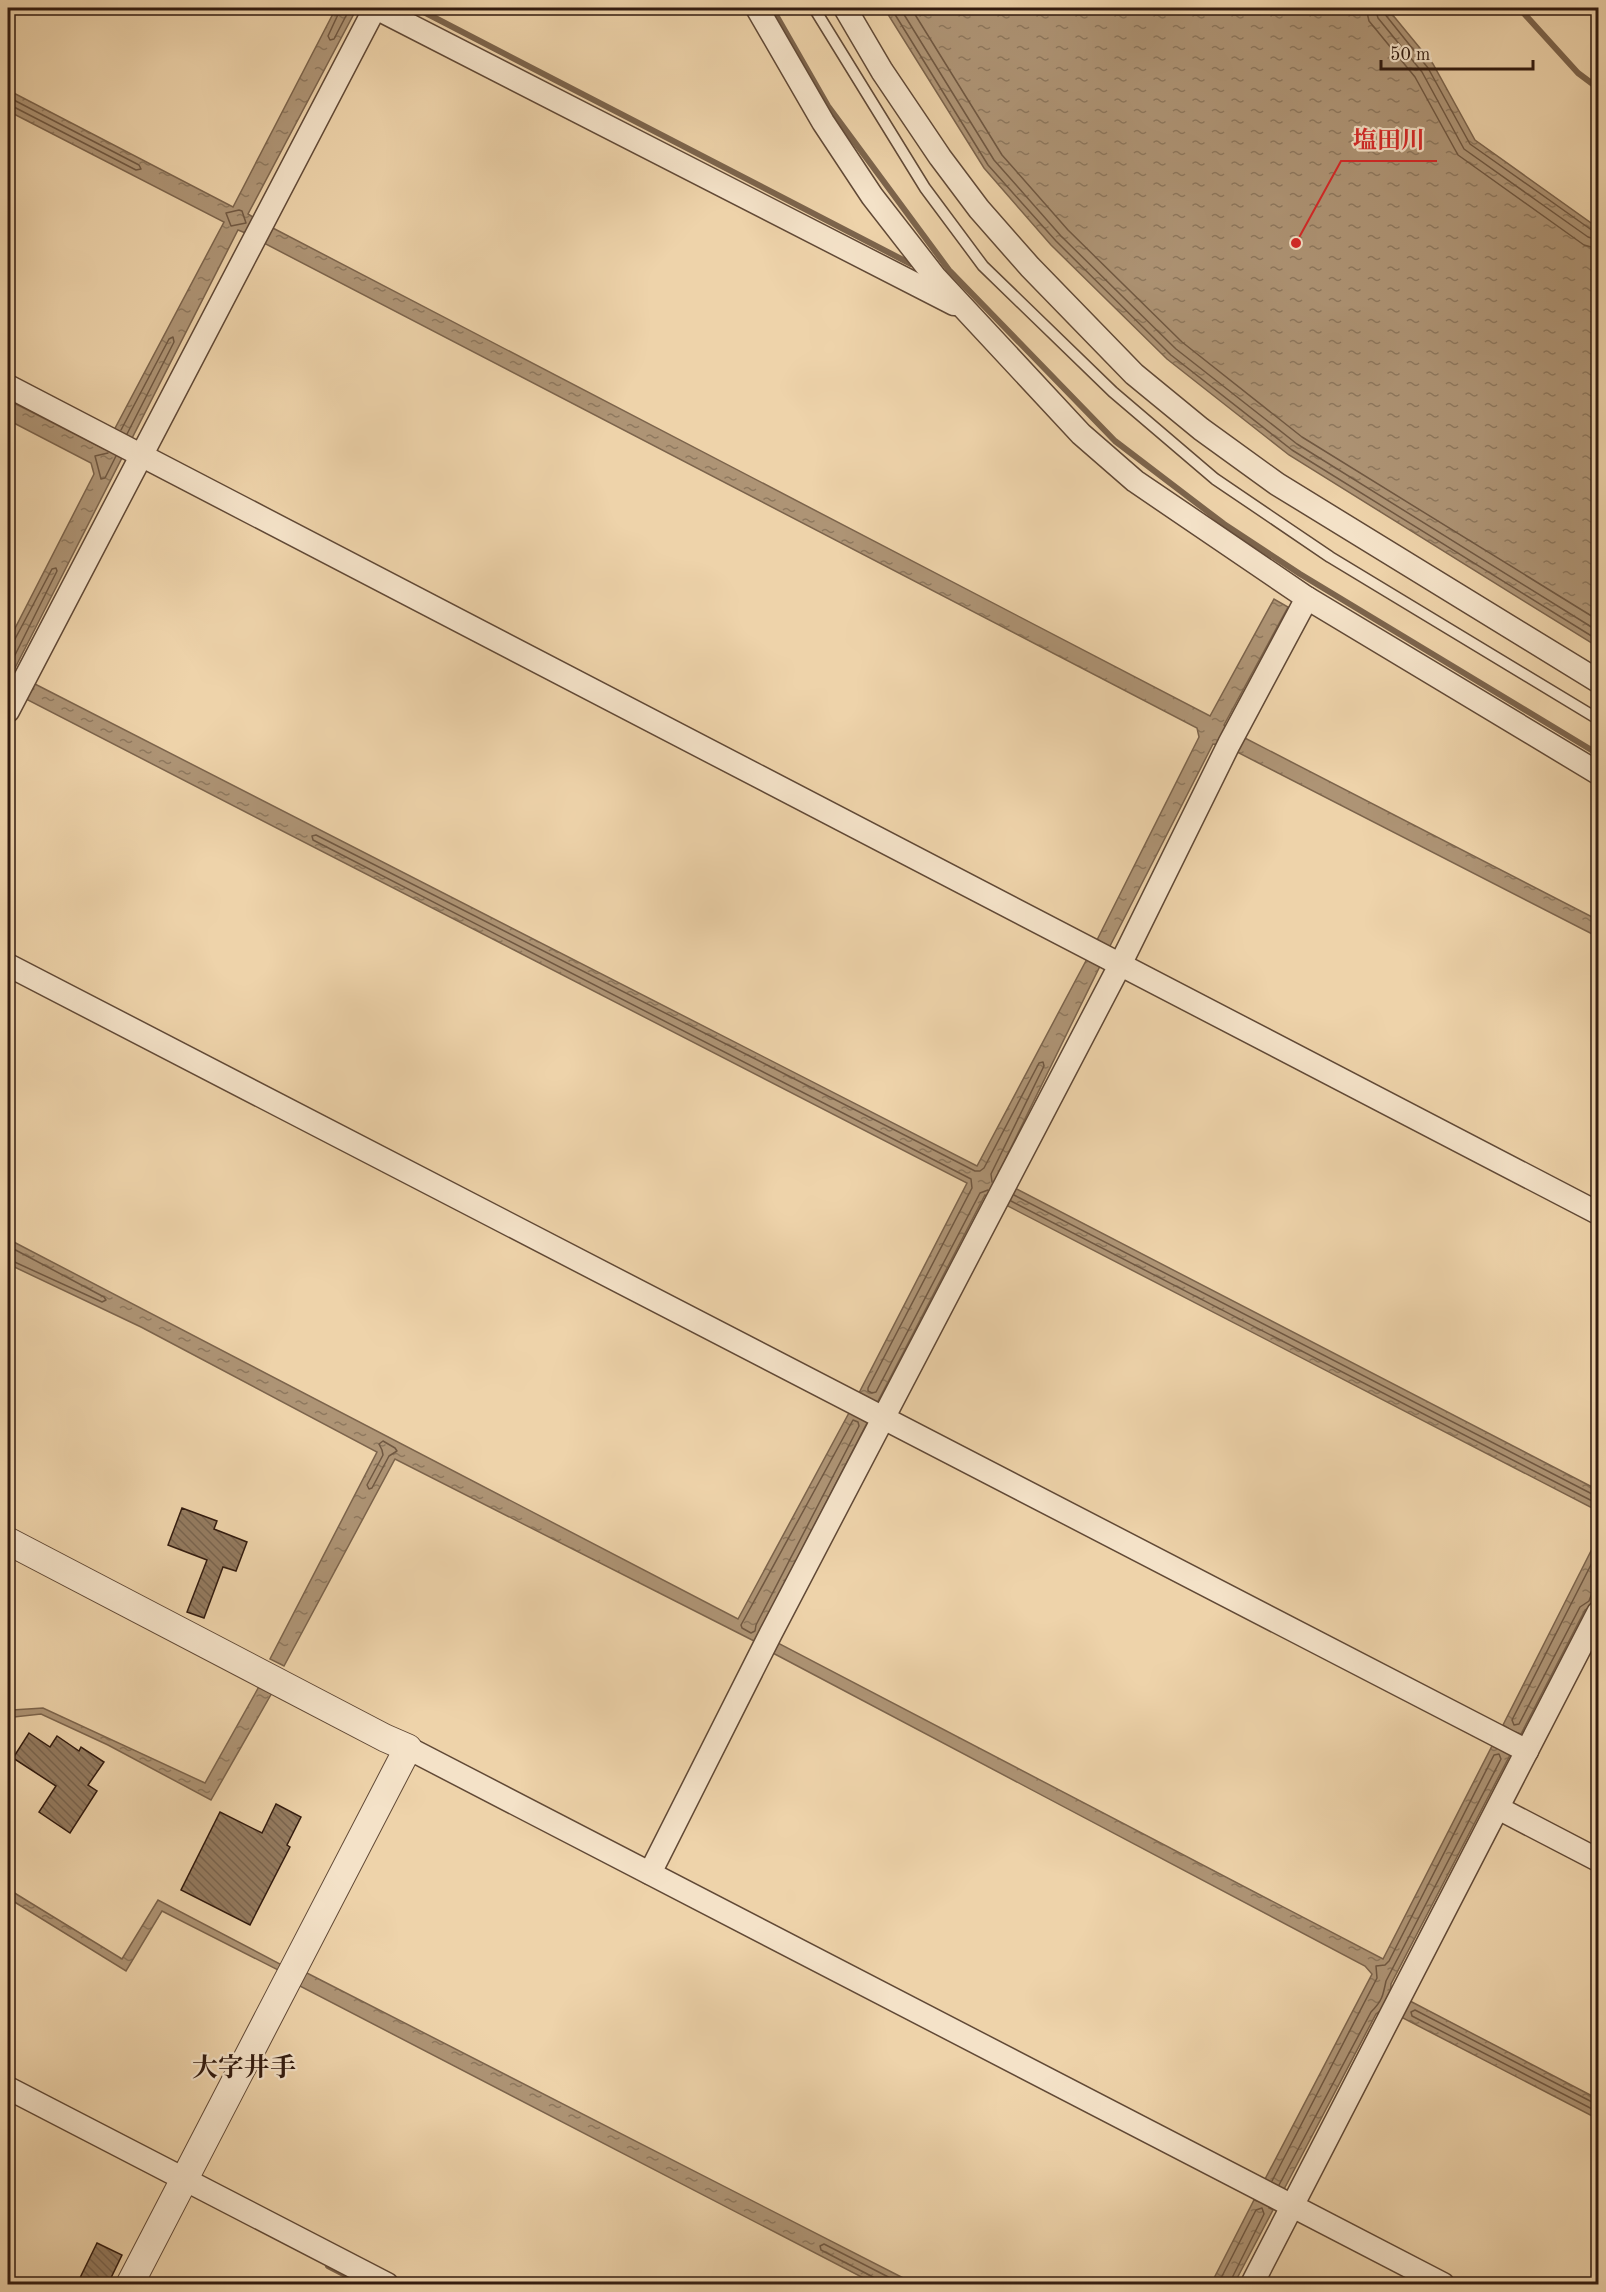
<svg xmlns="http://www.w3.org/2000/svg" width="1606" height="2292" font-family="'Old Standard TT','Noto Serif JP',serif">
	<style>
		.water { fill: url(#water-ripples); stroke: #7c644c; stroke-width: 1.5 }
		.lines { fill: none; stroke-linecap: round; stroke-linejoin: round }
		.shore { stroke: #705842; stroke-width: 1.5 }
		.stream { stroke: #7c644c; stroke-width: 6 }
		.building { fill: url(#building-back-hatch); stroke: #321b0f; stroke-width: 1.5 }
		.service-casing { stroke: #614936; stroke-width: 13 }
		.minor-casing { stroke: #614936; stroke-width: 25 }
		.tertiary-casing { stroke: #614936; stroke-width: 29 }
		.service { stroke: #f4e2c8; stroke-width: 10 }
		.minor { stroke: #f4e2c8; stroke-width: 22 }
		.tertiary { stroke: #f4e2c8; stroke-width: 27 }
		.labels { text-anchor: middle; stroke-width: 4.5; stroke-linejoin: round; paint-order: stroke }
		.quarter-label { font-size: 26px; font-weight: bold; fill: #321b0f; stroke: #f4e2c8 }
		.leader { fill: none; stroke: #d62828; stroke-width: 2 }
		.callout-dot { fill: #d62828; stroke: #f4e2c8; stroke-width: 2 }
		.callout-label { font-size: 24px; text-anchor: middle; font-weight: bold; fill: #d62828; stroke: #f4e2c8; stroke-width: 4.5; stroke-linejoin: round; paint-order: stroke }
	</style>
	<defs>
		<pattern id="water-ripples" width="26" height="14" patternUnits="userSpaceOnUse" patternTransform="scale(1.5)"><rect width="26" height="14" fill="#ae9475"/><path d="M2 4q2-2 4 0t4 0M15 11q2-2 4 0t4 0" fill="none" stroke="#8e785e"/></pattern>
		<pattern id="building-back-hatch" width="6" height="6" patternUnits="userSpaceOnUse" patternTransform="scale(1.5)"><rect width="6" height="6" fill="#947b60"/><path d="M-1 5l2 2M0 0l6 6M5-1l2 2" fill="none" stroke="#79644e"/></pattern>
	</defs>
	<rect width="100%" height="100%" fill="#eed3aa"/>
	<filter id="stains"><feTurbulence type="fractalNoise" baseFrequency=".00333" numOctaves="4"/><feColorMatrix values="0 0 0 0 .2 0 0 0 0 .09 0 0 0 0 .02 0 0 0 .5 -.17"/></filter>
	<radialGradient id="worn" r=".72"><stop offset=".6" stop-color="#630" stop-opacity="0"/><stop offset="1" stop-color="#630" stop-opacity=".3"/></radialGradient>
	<!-- water -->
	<g class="water">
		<polygon points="336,8 357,8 248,214 256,219 248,234 238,230 13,672 17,676 8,690 8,642 94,474 91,463 8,420 8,400 104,449 224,222 8,111 8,90 233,207"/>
		<polygon points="884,8 1387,8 1433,64 1475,140 1598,228 1598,647 1289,455 1167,359 1051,245 984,168"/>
		<polygon points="269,226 1210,716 1274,599 1288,607 1224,725 1230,731 1223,745 1213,744 1109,948 1097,940 1199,737 1197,728 260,241"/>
		<polygon points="33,683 977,1166 1088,957 1101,964 996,1178 992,1198 985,1195 877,1403 859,1393 967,1183 24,698"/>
		<polygon points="1241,736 1598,920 1598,937 1235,751"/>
		<polygon points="1011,1186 1598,1490 1598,1511 1002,1203"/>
		<path d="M8,1239L738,1619L850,1411L868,1421L761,1629L772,1640L1383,1959L1492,1746L1498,1748L1508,1728L1503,1725L1598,1537V1585L1596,1591L1595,1604L1585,1610L1521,1734L1515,1732L1504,1752L1510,1755L1391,1984C1391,1996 1387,2007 1376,2014L1282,2193L1278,2191L1269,2208L1273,2210L1234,2284H1211L1254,2200L1260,2202L1268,2186L1263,2183L1372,1974L1365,1966L771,1652L760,1644L395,1459L284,1666L270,1659L377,1452L141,1327L8,1264Z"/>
		<polygon points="261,1683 273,1691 211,1800 108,1745 41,1714 14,1717 8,1714 8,1708 12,1710 43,1708 205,1783"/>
		<polygon points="8,1889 122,1959 158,1900 282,1965 280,1971 162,1911 126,1971 8,1898"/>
		<polygon points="305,1972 915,2284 875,2284 296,1984"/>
		<polygon points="1410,2001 1598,2099 1598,2119 1401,2017"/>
	</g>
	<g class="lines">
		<!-- shore -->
		<g class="shore">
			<polyline points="341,8 328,36 330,40 334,39 350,8"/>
			<polyline points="891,8 988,165 1056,241 1171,355 1292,450 1598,640"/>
			<polyline points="900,8 994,160 1061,236 1176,349 1297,444 1598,631"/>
			<polyline points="911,8 1002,155 1068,230 1182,342 1302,437 1598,620"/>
			<polyline points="1366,8 1369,21 1415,77 1458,155 1584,245 1598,249"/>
			<polyline points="1375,8 1378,18 1422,72 1464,149 1588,237 1598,240"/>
			<polyline points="1383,8 1384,13 1428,68 1470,144 1593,231 1598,232"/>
			<polyline points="8,97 139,165 141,169 136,170 12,106 8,106"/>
			<polygon points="239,210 242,211 246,223 231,226 226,213"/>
			<polyline points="121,430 169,339 173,337 174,342 127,434"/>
			<polyline points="108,453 95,456 101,479 105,478 116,456"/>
			<polyline points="8,643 15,639 52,569 56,568 57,571 8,669"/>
			<polyline points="988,1190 980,1193 876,1392 872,1393 868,1391 868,1388 972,1188 971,1179 313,840 312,836 316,835 975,1171 980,1171 984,1168 1039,1063 1043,1062 1044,1066 991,1174 992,1182"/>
			<polyline points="1014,1195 1594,1495 1598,1495"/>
			<polyline points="1011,1201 1598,1504"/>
			<polyline points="8,1246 104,1297 106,1300 102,1302 8,1259"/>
			<polygon points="853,1420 858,1422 859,1426 756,1625 755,1631 751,1633 742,1628 741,1625"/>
			<polygon points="383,1441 395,1448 397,1451 389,1456 372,1488 369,1489 367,1485 383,1455 382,1450 379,1444"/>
			<polyline points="1598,1551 1512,1720 1514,1725 1519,1724 1580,1607 1589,1601 1592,1593 1598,1592"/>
			<polyline points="1598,2104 1594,2103 1415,2010 1411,2012 1412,2016 1598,2112"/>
			<path d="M1272,2181L1377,1978L1376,1966L1385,1965L1389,1961L1494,1755L1499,1754L1501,1759L1386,1981C1383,1996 1382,2001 1371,2012L1279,2185"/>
			<polyline points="876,2284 873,2277 821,2250 820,2246 824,2244 902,2284"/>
			<polyline points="1218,2284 1256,2210 1262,2208 1264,2214 1229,2284"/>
		</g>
		<!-- stream -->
		<g class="stream">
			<polyline points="416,8 911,264"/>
			<polyline points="772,8 828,106 949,270 1115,441 1224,524 1300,574 1598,754"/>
			<polyline points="1519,8 1578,73 1598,88"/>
			<polyline points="328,2266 363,2284"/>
		</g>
	</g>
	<!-- building -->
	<g class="building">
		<polygon points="182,1508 217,1521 214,1529 247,1542 236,1571 223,1567 204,1618 187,1612 207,1560 168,1545"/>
		<polygon points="29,1733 50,1747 57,1736 79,1751 81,1747 104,1762 88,1785 97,1791 70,1833 39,1812 56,1786 13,1758"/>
		<polygon points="276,1804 301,1817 287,1845 290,1847 250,1925 181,1890 220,1812 262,1833"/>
		<polygon points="97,2243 122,2255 108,2284 77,2284"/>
	</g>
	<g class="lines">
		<!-- service casing -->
		<g class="service-casing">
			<polyline id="service" points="814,8 925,188 983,266 1113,392 1215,479 1330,557 1598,719"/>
		</g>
		<!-- minor casing -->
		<g class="minor-casing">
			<g id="minor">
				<polyline points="376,8 954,304"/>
				<polyline points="757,8 823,122 872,196 935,277 1081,434 1135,481 1307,598 1598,773"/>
				<polyline points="845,8 882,71 940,157 979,209 1030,267 1134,374 1201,429 1277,484 1598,681"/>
				<polyline points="8,386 1598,1213"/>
				<polyline points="8,711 375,8"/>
				<polyline points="8,965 1527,1751"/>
				<polyline points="408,1748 1443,2284"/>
				<polyline points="1498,1808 1598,1860"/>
				<polyline points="650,1873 771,1633 1120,965 1229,744 1307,598"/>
				<polyline points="8,2088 387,2284"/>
				<polyline points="1252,2284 1598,1613"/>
			</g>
		</g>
		<!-- tertiary casing -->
		<g class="tertiary-casing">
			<polyline id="tertiary" points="8,1541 385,1738 408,1748 130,2284"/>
		</g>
		<!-- service -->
		<use href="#service" class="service"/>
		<!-- minor -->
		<use href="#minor" class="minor"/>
		<!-- tertiary -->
		<use href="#tertiary" class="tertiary"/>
	</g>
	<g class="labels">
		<!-- quarter labels -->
		<g class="quarter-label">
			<text x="244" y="2076">大字井手</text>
		</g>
	</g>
	<!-- callouts -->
	<path class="leader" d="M1296 243L1341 161H1437"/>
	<circle class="callout-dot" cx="1296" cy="243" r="6"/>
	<g class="callout-label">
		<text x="1389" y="148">塩田川</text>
	</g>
	<!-- margin -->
	<rect width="1606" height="2292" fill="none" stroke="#eed3aa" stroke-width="30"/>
	<rect x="9" y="9" width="1588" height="2274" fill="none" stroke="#321b0f" stroke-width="3"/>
	<rect x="15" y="15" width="1576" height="2262" fill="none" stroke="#321b0f" stroke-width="1.5"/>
	<!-- scale -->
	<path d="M1381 60v9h152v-9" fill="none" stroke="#321b0f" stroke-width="3"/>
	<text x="1390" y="60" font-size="18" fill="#321b0f" stroke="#f4e2c8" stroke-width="4.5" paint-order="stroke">50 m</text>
	<rect width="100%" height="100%" filter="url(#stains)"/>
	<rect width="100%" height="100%" fill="url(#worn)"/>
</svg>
